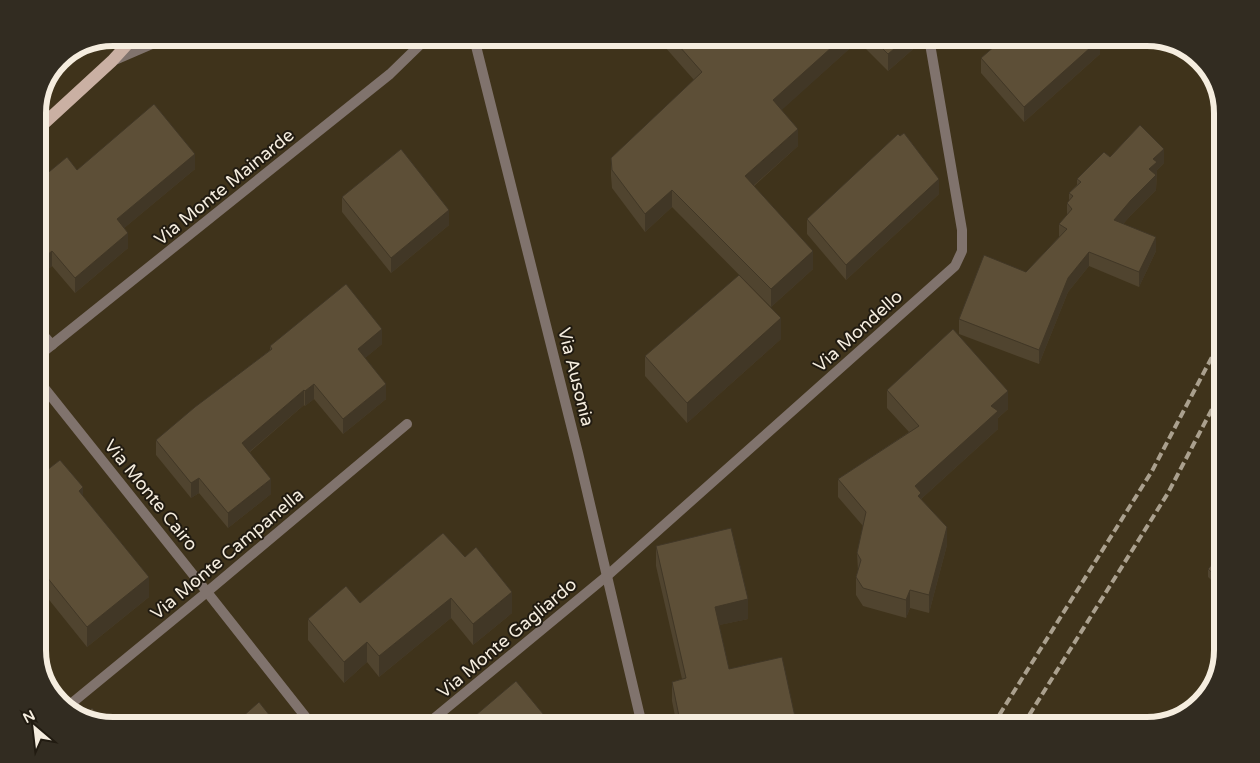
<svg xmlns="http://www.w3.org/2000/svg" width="1260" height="763" font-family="'Varela Round',sans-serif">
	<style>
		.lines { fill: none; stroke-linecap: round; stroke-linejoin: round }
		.minor { stroke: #80736d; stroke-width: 10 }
		.tertiary { stroke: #80736d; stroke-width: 10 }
		.primary { stroke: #cab0a3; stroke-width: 12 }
		.rail { stroke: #aaa08e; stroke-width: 4; stroke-dasharray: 8 4; stroke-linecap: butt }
		.wall { fill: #50442f }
		.shaded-wall { fill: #413726 }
		.building { fill: #5d4f37; stroke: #413726 }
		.labels { text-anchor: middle; stroke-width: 4; stroke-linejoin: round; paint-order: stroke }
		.street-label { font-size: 18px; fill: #f5eddf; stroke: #211b11 }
		.rim { fill: none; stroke: #f5eddf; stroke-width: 6 }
	</style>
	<rect width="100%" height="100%" fill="#3f331b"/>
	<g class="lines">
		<!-- minor -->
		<g class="minor">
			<polyline points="38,329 52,345"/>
			<polyline points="38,356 390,74 427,38"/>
			<polyline points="38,380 207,592 312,725"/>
			<polyline points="67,707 207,592 407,424"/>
			<polyline points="426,725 608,575 955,266 962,251 962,230 929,38"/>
		</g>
		<!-- tertiary -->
		<g class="tertiary">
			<polyline points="471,38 476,46 578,453 642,725"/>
			<polyline points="115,60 166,38"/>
		</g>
		<!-- primary -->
		<polyline class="primary" points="38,129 112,61 133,38"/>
		<!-- rail -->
		<g class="rail">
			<polyline points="993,725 1152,471 1222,338"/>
			<polyline points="1023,725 1168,493 1222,390"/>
		</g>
	</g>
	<!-- wall -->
	<g class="wall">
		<polygon points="597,38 613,38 604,46"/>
		<polygon points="657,38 920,38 920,43 888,71 858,41 781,110 798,146 754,186 813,269 771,307 672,207 645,232 612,188 611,176 611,158 694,80"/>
		<polygon points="1100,54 1024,122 981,73 981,58"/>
		<polygon points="1164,163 1157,170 1156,190 1131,215 1123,224 1156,251 1139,287 1089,266 1068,292 1039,364 959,334 959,319 1026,272 1059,237 1059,224 1067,216 1067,203 1069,201 1069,193 1077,185 1077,179"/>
		<polygon points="195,169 124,228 128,248 75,293 52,266 47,270 38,259 38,181 77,170"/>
		<polygon points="939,194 846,280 807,234 807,219"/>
		<polygon points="342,197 449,225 391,273 342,212"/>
		<polygon points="781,339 687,423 645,376 645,356"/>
		<polygon points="382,344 365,358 386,399 343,434 314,399 305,406 304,405 250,452 271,494 228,528 199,493 191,498 156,455 156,440 270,350 270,346"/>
		<polygon points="887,390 1008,409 998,418 998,429 921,499 947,545 929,613 910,608 906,618 863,606 856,595 856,577 858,571 857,553 863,526 838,497 838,479 909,432 887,408"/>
		<polygon points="38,477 83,497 149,597 87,647 38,586"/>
		<polygon points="443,533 512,613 473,645 451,618 379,677 367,662 344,683 308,640 308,619 360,603"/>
		<polygon points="656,546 748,619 719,625 729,669 797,726 677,726 672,701 672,682 682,679 656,566"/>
		<polygon points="1222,553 1222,590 1208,577 1208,569"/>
	</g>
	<!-- shaded-wall -->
	<g class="shaded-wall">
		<polygon points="604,38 613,38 604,46"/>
		<polygon points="842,38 858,38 858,41 773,118 773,100"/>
		<polygon points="907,38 920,38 920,43 888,71 888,54"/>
		<polygon points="1100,39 1100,54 1024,122 1024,107"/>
		<polygon points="798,129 798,146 745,193 745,176"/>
		<polygon points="1164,149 1164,163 1157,170 1156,190 1131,215 1114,235 1114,220 1149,169 1153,159"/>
		<polygon points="195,154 195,169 117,234 117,219"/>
		<polygon points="939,179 939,194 846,280 846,265"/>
		<polygon points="672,190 672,207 645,232 645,214"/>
		<polygon points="449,210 449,225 391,273 391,258"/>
		<polygon points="128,233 128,248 75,293 75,278"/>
		<polygon points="1156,237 1156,251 1139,287 1139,272"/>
		<polygon points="52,251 52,266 47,270 47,255"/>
		<polygon points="813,251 813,269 771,307 771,289"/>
		<polygon points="1089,252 1089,266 1068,292 1039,364 1039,350 1068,278"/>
		<polygon points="781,318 781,339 687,423 687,403"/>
		<polygon points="382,329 382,344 358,364 358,349"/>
		<polygon points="314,384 314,399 305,406 305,391"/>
		<polygon points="386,384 386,399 343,434 343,419"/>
		<polygon points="304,390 304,405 242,458 242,443"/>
		<polygon points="1008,391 1008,409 998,418 998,429 921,499 921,511 915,486 991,406"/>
		<polygon points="199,478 199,493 191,498 191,483"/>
		<polygon points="271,479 271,494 228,528 228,513"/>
		<polygon points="83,487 83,508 79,491"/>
		<polygon points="947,527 947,545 929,613 929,595"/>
		<polygon points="149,577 149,597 87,647 87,627"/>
		<polygon points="910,590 910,608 906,618 906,600"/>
		<polygon points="512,592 512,613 473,645 473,624"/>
		<polygon points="451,598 451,618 379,677 379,656"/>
		<polygon points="748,599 748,619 715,626 715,607"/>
		<polygon points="367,642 367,662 344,683 344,662"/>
	</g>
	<!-- building -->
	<g class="building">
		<polygon points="672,38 842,38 773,100 798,129 745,176 813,251 771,289 672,190 645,214 612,170 611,158 702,72"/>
		<polygon points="872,38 907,38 888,54"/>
		<polygon points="1004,38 1099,38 1100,39 1024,107 981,58"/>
		<polygon points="154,104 195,154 117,219 128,233 75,278 52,251 47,255 38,244 38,181 67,157 77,170"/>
		<polygon points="1140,125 1164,149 1153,159 1157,162 1149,169 1156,175 1131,200 1114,220 1156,237 1139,272 1089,252 1068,278 1039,350 959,319 984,255 1026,272 1067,229 1059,224 1072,209 1067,203 1073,196 1069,193 1081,182 1077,179 1104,152 1110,157"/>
		<polygon points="904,133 939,179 846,265 807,219 898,134 900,136"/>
		<polygon points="401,149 449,210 391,258 342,197"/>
		<polygon points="739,275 781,318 687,403 645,356"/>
		<polygon points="346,284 382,329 358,349 386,384 343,419 314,384 305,391 304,390 242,443 271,479 228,513 199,478 191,483 156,440 195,407 272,349 270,346"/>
		<polygon points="953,329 1008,391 991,406 998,411 915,486 921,493 918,496 947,527 929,595 910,590 906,600 863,588 856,577 861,560 857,553 866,512 838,479 919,426 887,390"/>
		<polygon points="60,460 83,487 79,491 149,577 87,627 38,566 38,477"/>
		<polygon points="731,528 748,599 715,607 729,669 782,657 797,726 681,726 672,682 686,678 656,546"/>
		<polygon points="443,533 465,557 476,547 512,592 473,624 451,598 379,656 367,642 344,662 308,619 346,586 360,603"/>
		<polygon points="1222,553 1222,582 1208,569"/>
		<polygon points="516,681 553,726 463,726"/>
		<polygon points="259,702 278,726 232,726"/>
		<polygon points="92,708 106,723 82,717"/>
	</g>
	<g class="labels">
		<!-- street labels -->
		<g class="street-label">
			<text transform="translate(224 187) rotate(-39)" y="6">Via Monte Mainarde</text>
			<text transform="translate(858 331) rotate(-42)" y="6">Via Mondello</text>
			<text transform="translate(576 377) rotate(76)" y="6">Via Ausonia</text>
			<text transform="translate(151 495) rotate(51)" y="6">Via Monte Cairo</text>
			<text transform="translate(227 554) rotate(-40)" y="6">Via Monte Campanella</text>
			<text transform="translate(507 638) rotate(-40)" y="6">Via Monte Gagliardo</text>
		</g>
	</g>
	<!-- crop -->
	<path d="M0 0H1260V763H0ZM113 46H1147A67 67 0 0 1 1214 113V650A67 67 0 0 1 1147 717H113A67 67 0 0 1 46 650V113A67 67 0 0 1 113 46Z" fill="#322c21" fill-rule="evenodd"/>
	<path class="rim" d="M113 46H1147A67 67 0 0 1 1214 113V650A67 67 0 0 1 1147 717H113A67 67 0 0 1 46 650V113A67 67 0 0 1 113 46Z"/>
	<!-- north arrow -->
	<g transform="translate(35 728) rotate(332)" stroke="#211b11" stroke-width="4" paint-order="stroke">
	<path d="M0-4L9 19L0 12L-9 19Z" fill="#f5eddf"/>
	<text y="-8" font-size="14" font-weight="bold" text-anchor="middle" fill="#f5eddf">N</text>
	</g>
</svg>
